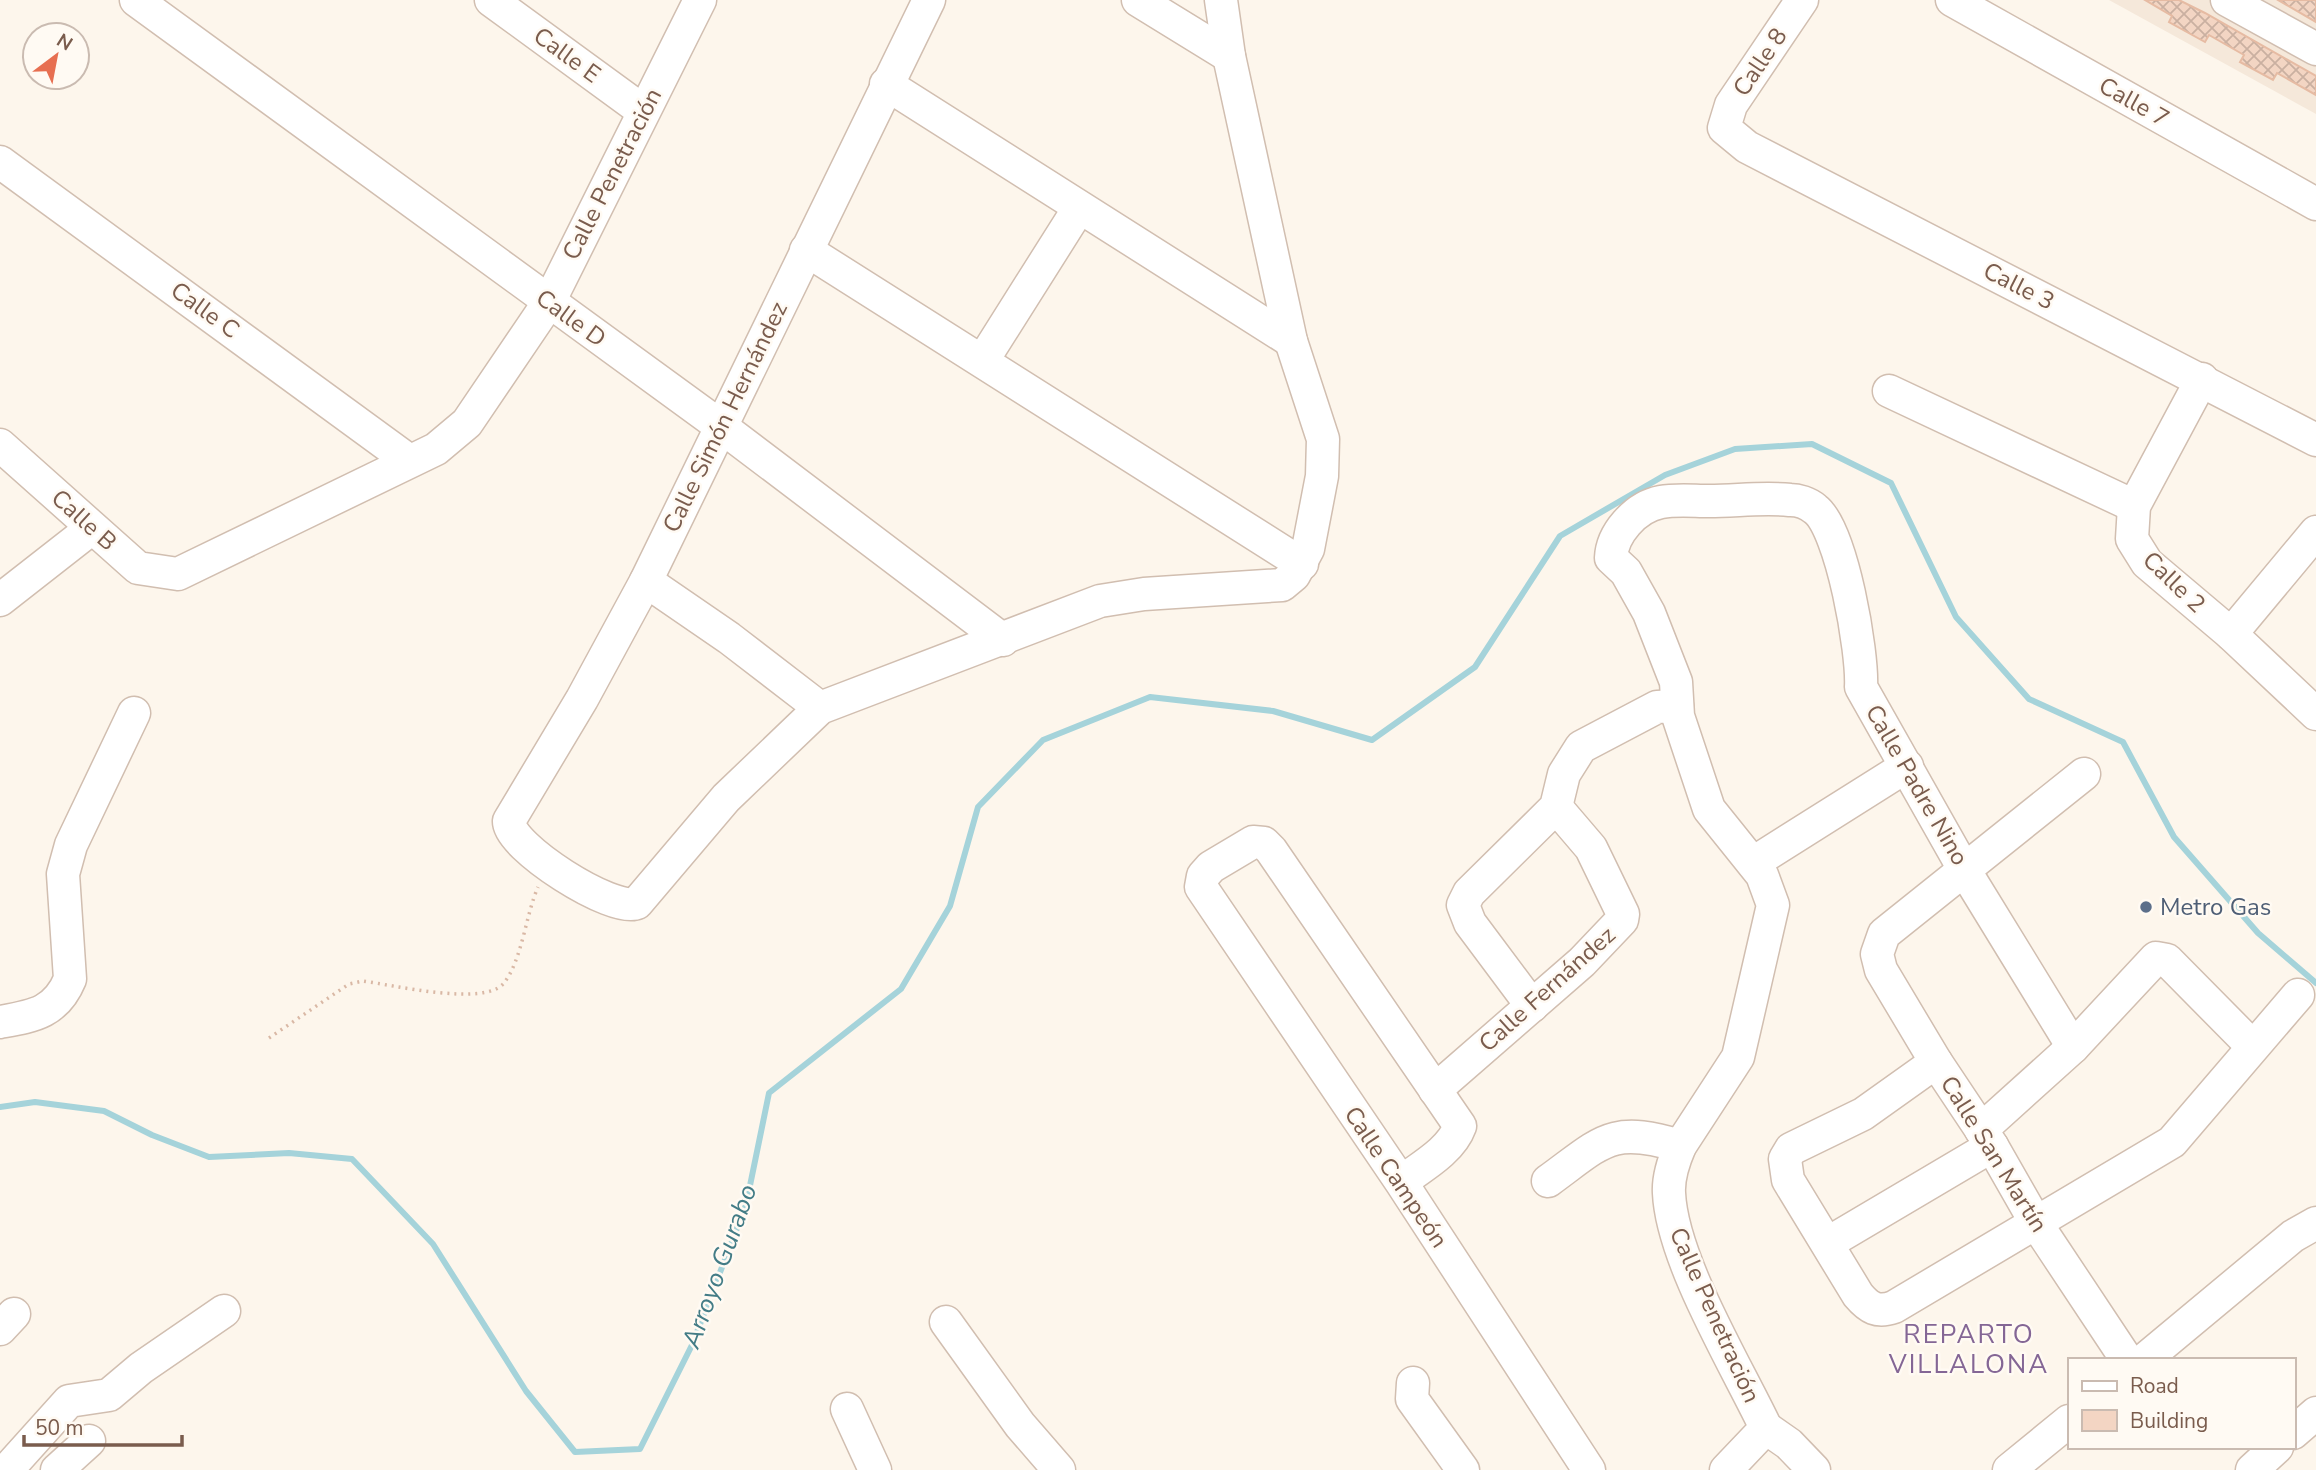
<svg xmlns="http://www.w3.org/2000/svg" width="2316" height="1470" font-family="'Nunito Sans',sans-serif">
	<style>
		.residential { fill: #f5e8da }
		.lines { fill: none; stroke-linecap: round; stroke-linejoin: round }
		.stream { stroke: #a5d3da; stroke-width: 6 }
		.building { fill: url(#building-cross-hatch); stroke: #e6bba3; stroke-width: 2 }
		.minor-casing { stroke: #d1beb0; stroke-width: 35 }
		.path { stroke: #d9b8a5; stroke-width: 3.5; stroke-dasharray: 2 5; stroke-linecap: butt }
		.minor { stroke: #fff; stroke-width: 32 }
		.service-dot { fill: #5c6f8a; stroke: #fffaf3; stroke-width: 2.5 }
		.labels { text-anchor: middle; stroke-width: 5; stroke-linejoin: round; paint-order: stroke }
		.street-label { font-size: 24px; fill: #7a5c4d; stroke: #fffaf3 }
		.service-label { font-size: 24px; fill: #4e5e75; stroke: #fffaf3; text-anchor: start }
		.water-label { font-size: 26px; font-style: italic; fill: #437c86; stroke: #fffaf3 }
		.neighbourhood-label { font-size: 26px; letter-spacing: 2px; fill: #846695; stroke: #fffaf3 }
	</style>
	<defs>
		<pattern id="building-cross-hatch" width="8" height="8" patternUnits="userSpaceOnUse" patternTransform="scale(1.75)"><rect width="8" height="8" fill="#f3d5c3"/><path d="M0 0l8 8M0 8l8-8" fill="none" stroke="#cab0a1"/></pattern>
	</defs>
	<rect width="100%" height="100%" fill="#fdf6ec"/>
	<!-- residential -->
	<polygon class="residential" points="2109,0 2316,0 2316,114"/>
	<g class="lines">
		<!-- stream -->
		<polyline class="stream" points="0,1107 35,1102 104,1111 152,1135 209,1157 289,1153 352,1159 433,1244 526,1391 575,1452 640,1449 692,1345 746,1205 769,1093 901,989 950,906 978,807 1043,740 1150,697 1273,711 1372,740 1475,667 1560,536 1665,475 1735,449 1812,444 1891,483 1956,617 2029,699 2123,742 2174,837 2258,933 2316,983"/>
	</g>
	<!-- building -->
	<g class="building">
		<polygon points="2145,0 2179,0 2205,13 2316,76 2316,95 2277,73 2273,80 2240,62 2244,55 2209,35 2205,42 2169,22 2172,16"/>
		<polygon points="2278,0 2316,0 2316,22"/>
	</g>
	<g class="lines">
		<!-- minor casing -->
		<g class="minor-casing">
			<g id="minor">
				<polyline points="136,0 719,425 1003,640"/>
				<polyline points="491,0 643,111"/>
				<path d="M929,0L646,581L582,699L509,821C507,846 614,914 637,903L726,798L820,708L1100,601L1144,594L1282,585L1294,575L1308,549L1322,476L1323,439L1291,341L1229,56L1221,0"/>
				<polyline points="1138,0 1229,56"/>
				<polyline points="1802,0 1731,105 1724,128 1747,147 2316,440"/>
				<polyline points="1952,0 2316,204"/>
				<polyline points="2227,0 2316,49"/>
				<polyline points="886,84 1291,341"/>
				<polyline points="0,162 408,460"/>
				<polyline points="806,250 1302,564"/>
				<polyline points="983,360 1079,208"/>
				<polyline points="2202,379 2134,506 2132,539 2147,563 2231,634 2316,714"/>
				<polyline points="1889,391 2134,506"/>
				<polyline points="0,445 138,568 178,574 436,449 467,423 549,302 700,0"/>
				<polyline points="646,581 729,638 820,708"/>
				<polyline points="0,600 92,528"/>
				<polyline points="2231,634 2316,532"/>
				<polyline points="2084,774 1884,934 1877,954 1881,970 1936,1062 1992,1146 2036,1223 2127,1360"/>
				<polyline points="1753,863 1907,766"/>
				<polyline points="1532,1006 1470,923 1463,905 1469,893 1556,807 1564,774 1581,747 1657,707 1677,706"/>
				<path d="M0,1022C33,1016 56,1013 70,979L63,874L71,845L134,713"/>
				<path d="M1936,1062L1863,1114L1791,1149L1785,1159L1788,1180L1858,1295C1869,1308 1877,1313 1894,1307L2172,1142L2298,995"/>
				<polyline points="1435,1090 1582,962 1622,920 1623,914 1591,848 1556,807"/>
				<polyline points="1981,1130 2073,1047 2156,958 2167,960 2252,1046"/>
				<path d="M1548,1181C1603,1141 1611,1125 1680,1146"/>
				<path d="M1401,1182C1421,1167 1451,1151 1460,1126L1271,850L1264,843L1253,842L1211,867L1203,876L1201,887L1401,1182L1589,1470"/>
				<polyline points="1828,1243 1992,1146"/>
				<polyline points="946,1322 1020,1425 1059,1470"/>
				<polyline points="0,1329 14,1314"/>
				<polyline points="2144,1360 2293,1236 2316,1223"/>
				<polyline points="1413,1383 1412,1399 1463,1470"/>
				<polyline points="847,1409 875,1470"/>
				<polyline points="1766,1428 1789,1444 1814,1470"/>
				<polyline points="2293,1433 2316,1413"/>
				<polyline points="7,1470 69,1401 109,1395 141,1368 224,1311"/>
				<polyline points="57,1470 89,1441"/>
				<path d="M1726,1470L1766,1428C1736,1365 1672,1260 1669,1193C1668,1177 1674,1160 1680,1146L1738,1057L1773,905L1762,875L1709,809L1678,716L1676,682L1649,613L1626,572L1611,558C1612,534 1635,507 1661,502C1676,499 1694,501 1709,501C1736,501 1764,497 1790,500C1798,500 1808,503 1815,509C1842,529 1863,653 1861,687L1965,871L2073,1047"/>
				<polyline points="2009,1470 2069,1421"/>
				<polyline points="2252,1470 2277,1447"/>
			</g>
		</g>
		<!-- path -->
		<path class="path" d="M269,1038L349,984L363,981C393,985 485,1007 504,983C522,960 526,914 538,887"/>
		<!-- minor -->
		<use href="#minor" class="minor"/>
	</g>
	<!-- markers -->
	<circle class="service-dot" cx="2146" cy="907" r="7"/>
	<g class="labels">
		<!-- street labels -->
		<g class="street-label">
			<text transform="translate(567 55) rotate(36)" y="8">Calle E</text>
			<text transform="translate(1760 62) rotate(-56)" y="8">Calle 8</text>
			<text transform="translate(2134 102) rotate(29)" y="8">Calle 7</text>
			<text transform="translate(612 174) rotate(-63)" y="8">Calle Penetración</text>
			<text transform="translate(2019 286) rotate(27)" y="8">Calle 3</text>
			<text transform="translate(205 310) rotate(36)" y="8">Calle C</text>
			<text transform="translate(571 318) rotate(36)" y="8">Calle D</text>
			<text transform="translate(725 417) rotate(-64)" y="8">Calle Simón Hernández</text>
			<text transform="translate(84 520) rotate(42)" y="8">Calle B</text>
			<text transform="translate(2174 582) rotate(44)" y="8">Calle 2</text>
			<text transform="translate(1917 785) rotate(60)" y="8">Calle Padre Nino</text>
			<text transform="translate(1547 989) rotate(-42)" y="8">Calle Fernández</text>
			<text transform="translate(1994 1154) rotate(58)" y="8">Calle San Martín</text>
			<text transform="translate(1396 1177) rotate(56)" y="8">Calle Campeón</text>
			<text transform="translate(1715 1315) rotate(66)" y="8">Calle Penetración</text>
		</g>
		<!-- service labels -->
		<g class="service-label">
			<text x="2160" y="915">Metro Gas</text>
		</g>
		<!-- water labels -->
		<g class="water-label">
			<text transform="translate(719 1266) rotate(-70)" y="9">Arroyo Gurabo</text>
		</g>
		<!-- neighbourhood labels -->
		<g class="neighbourhood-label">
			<text x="1969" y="1343">REPARTO<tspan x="1969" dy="30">VILLALONA</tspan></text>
		</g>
	</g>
	<!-- legend -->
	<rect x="2068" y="1358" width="228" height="91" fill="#fffaf3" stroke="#cabbb1" stroke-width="2"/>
	<rect x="2082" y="1381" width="35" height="10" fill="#ffffff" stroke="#cabbb1" stroke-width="2"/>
	<text x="2130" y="1393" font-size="21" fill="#7a5c4d">Road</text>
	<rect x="2082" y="1410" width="35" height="21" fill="#f3d5c3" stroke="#cabbb1" stroke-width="2"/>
	<text x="2130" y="1428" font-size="21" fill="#7a5c4d">Building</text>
	<!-- north arrow -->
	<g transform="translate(56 56) rotate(32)"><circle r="33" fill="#fffaf3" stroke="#cabbb1" stroke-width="2"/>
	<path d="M0-5L12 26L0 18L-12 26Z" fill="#e76f51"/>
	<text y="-10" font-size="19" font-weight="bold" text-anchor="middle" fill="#7a5c4d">N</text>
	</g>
	<!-- scale -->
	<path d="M24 1435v10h158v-10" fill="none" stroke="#7a5c4d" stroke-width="3.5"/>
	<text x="35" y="1435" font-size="21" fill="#7a5c4d" stroke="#fffaf3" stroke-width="5" paint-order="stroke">50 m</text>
</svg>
